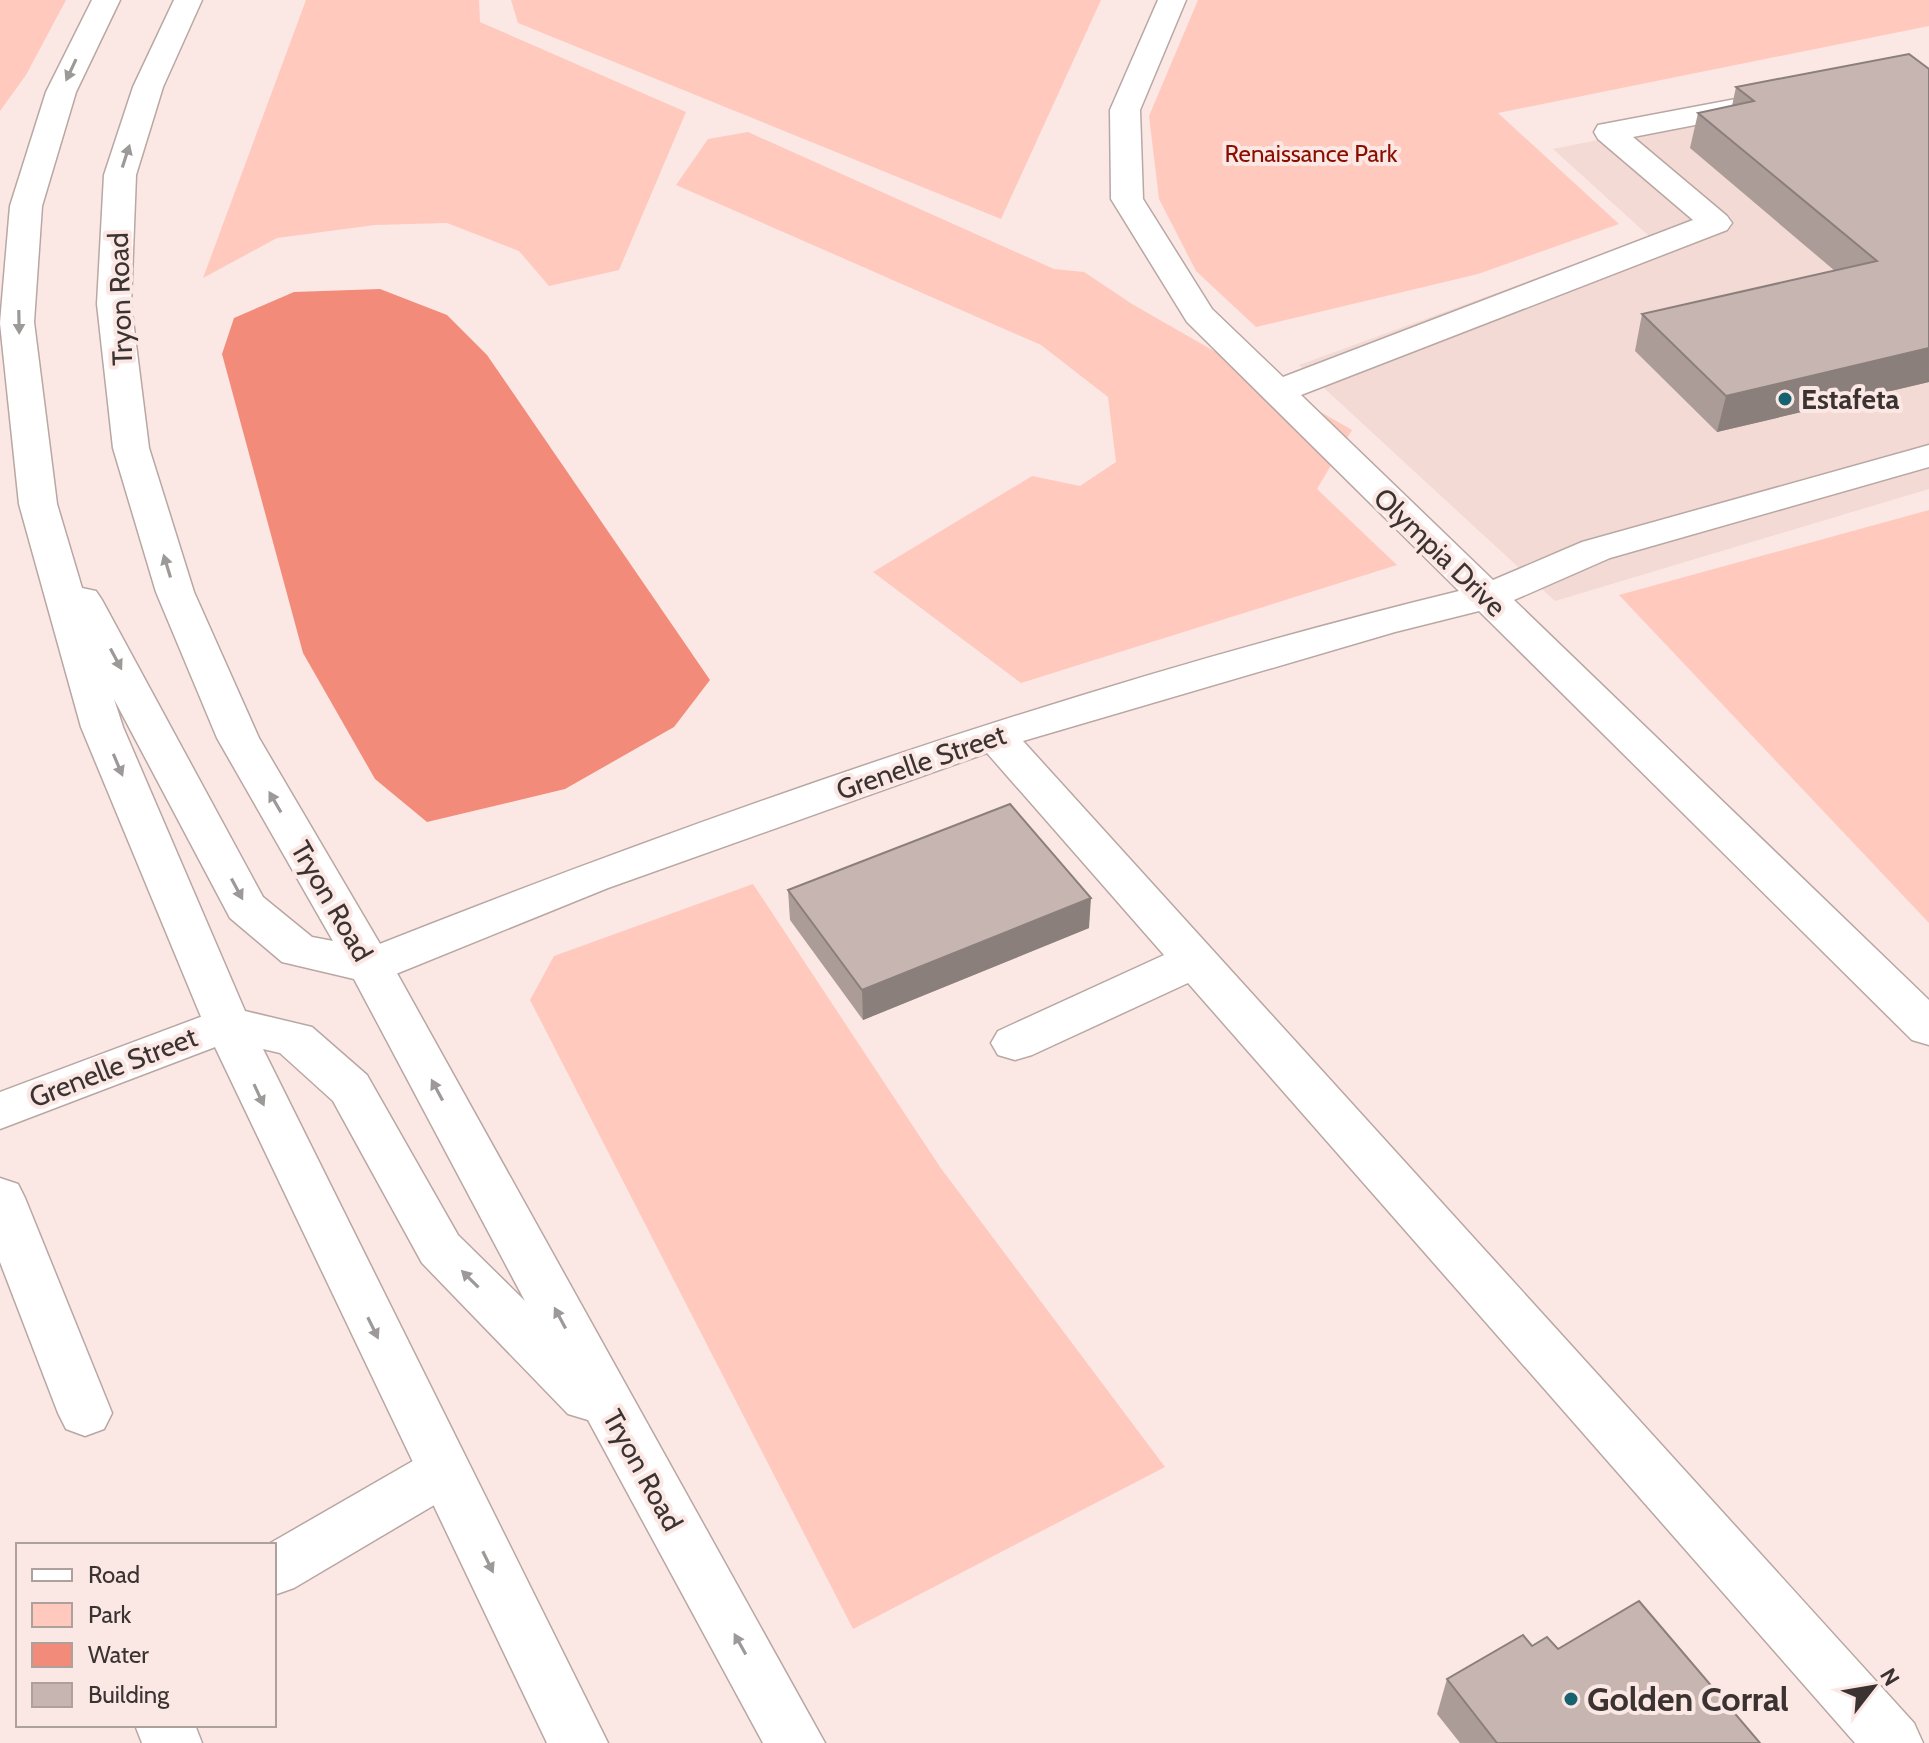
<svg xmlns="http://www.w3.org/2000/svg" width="1929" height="1743" font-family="Cabin,sans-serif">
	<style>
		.built { fill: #f4dad4 }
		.green { fill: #ffc9be }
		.water { fill: #f28b79 }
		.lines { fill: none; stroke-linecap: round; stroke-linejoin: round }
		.minor-casing { stroke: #b9a7a3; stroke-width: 3 }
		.major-casing { stroke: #b9a7a3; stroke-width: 3 }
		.minor { fill: #fff; fill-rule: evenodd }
		.major { fill: #fff; fill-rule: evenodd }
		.wall { fill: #ab9c98 }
		.shaded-wall { fill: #8b7f7c }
		.building { fill: #c7b5b1; stroke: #8b7f7c; stroke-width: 2 }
		.oneway { fill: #9c9998 }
		.poi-dot { fill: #17626f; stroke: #fbe8e4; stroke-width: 3 }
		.labels { text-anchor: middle; stroke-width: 8; stroke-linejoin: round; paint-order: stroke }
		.far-park-label { font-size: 24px; fill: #8b0d00; stroke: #fbe8e4 }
		.street-label { font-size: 28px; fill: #3a3331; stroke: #fbe8e4 }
		.poi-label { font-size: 28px; font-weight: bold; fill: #3a3331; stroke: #fbe8e4; text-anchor: start }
		.near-poi-label { font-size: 34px; font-weight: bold; fill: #3a3331; stroke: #fbe8e4; text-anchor: start }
	</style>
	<rect width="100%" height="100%" fill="#fbe8e4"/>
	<!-- built -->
	<polygon class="built" points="1929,74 1929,489 1555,601 1299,365 1650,237 1553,149"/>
	<!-- green -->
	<g class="green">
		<polygon points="0,0 66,0 26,75 0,111"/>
		<polygon points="306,0 479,0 480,22 686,112 619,270 549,286 519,251 447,223 375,225 277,238 203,278"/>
		<polygon points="511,0 1101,0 1001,219 518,23"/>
		<polygon points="1198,0 1929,0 1929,26 1498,113 1619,224 1478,274 1256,327 1196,271 1159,199 1149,116"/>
		<polygon points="748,132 1054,269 1084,272 1132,304 1352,430 1317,489 1397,565 1021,683 873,572 1032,476 1080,486 1116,462 1108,397 1041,345 676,185 708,139"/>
		<polygon points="1929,510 1929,923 1619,595"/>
		<polygon points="753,884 940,1167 1165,1467 853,1629 530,1000 554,956"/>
	</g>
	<!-- water -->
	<polygon class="water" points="380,289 447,315 487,355 710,680 674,727 565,789 427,822 375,779 303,653 222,354 234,318 294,292"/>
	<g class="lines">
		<!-- minor casing -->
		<g class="minor-casing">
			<g id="minor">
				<path d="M1158,0H1186L1140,110L1143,199L1212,309L1283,377L1693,220L1598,139L1594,132L1598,125L1757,95L1768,98L1772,104L1768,110L1757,113L1633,137L1727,216L1732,223L1727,230L1301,395L1493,580L1582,542L1929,445V467L1610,558L1514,600L1929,1000V1045L1912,1040L1479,611L1395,632L1023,741L1914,1723L1923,1743H1855L1188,983L1032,1055L1015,1060L998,1055L991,1043L998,1031L1164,955L987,753L608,888L386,978L370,982L354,978L347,966L354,954C714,811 1082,683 1459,591L1187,322L1111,199L1110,110Z"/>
				<polygon points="227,1007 244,1012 250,1024 244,1036 0,1129 0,1092"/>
				<polygon points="0,1178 18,1184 25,1198 112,1413 104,1429 85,1436 66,1429 58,1413 0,1262"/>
				<polygon points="444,1447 463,1454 471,1471 463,1488 294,1588 274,1595 274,1545 267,1545 425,1454"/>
				<polygon points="135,1725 195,1725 202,1743 142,1743"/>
			</g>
		</g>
		<!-- major casing -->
		<g class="major-casing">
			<path id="major" d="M92,0H120L76,92L42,206L34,322L57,504L82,588L96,591L102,600L263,897L312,937L333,941L217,738L156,592L113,448L97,304L104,175L133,87L174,0H202L163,87L136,175L131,304L149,448L194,592L259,738L393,966L825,1743H763L588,1420L568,1414L422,1263L333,1101L280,1053L263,1049L608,1743H547L204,1024L81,727L19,504L0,323L10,206L46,92ZM114,699L230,918L282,962L354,979L525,1301L458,1235L367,1075L312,1027L245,1011L123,727Z"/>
		</g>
		<!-- minor -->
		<use href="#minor" class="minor"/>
		<!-- major -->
		<use href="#major" class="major"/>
	</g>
	<!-- wall -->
	<g class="wall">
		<polygon points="1929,69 1929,382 1717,432 1635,351 1642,314 1835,271 1690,148 1698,113 1732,106 1736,87"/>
		<polygon points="788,890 1089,928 863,1020 790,920"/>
		<polygon points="1532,1646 1558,1649 1760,1743 1460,1743 1437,1714 1447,1679"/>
	</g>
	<!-- shaded-wall -->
	<g class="shaded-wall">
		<polygon points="1929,348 1929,382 1717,432 1726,396"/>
		<polygon points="1091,898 1089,928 863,1020 862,990"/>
	</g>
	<!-- building -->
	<g class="building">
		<polygon points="1909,54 1929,69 1929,348 1726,396 1642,314 1877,261 1698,113 1754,101 1736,87"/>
		<polygon points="1010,804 1091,898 862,990 788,890"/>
		<polygon points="1639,1601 1760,1743 1497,1743 1447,1679 1523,1635 1532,1646 1547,1637 1558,1649"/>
	</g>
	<!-- one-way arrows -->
	<defs><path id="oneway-solid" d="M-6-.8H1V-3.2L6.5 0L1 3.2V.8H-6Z" transform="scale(2)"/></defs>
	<g class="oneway">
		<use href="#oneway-solid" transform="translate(71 70) rotate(115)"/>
		<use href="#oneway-solid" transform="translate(126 156) rotate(-72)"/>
		<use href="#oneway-solid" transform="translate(19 322) rotate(89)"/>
		<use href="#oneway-solid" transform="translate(167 566) rotate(-107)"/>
		<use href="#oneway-solid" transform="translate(116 659) rotate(62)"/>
		<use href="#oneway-solid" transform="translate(118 765) rotate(67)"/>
		<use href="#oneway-solid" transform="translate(275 802) rotate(-120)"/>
		<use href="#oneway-solid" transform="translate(237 889) rotate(62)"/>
		<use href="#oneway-solid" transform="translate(437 1090) rotate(-118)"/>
		<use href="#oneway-solid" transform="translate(259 1095) rotate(65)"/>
		<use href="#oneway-solid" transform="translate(470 1279) rotate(-135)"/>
		<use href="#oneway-solid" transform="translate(560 1318) rotate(-118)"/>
		<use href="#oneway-solid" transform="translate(373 1328) rotate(64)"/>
		<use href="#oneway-solid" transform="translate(488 1562) rotate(64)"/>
		<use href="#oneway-solid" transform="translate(740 1644) rotate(-119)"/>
	</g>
	<!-- markers -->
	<g class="poi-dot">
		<circle cx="1785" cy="399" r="8"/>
		<circle cx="1571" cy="1699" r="8"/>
	</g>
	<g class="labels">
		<!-- far-park labels -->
		<g class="far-park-label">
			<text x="1311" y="162">Renaissance Park</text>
		</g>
		<!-- street labels -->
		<g class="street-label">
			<text transform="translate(120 299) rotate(-92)" y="10">Tryon Road</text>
			<text transform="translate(1440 552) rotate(44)" y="10">Olympia Drive</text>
			<text transform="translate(921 762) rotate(-19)" y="10">Grenelle Street</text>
			<text transform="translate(332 901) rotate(60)" y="10">Tryon Road</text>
			<text transform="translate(113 1067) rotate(-21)" y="10">Grenelle Street</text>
			<text transform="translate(643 1470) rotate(61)" y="10">Tryon Road</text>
		</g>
		<!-- poi labels -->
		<g class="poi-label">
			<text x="1801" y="409">Estafeta</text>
		</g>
		<!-- near-poi labels -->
		<g class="near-poi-label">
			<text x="1587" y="1711">Golden Corral</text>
		</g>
	</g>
	<!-- legend -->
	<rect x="16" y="1543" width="260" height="184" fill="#fbe8e4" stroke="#aea09c" stroke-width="2"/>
	<rect x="32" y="1569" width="40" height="12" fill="#ffffff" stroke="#aea09c" stroke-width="2"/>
	<text x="88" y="1583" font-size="24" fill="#3a3331">Road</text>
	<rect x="32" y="1603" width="40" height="24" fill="#ffc9be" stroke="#aea09c" stroke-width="2"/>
	<text x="88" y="1623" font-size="24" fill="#3a3331">Park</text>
	<rect x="32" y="1643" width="40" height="24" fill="#f28b79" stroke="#aea09c" stroke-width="2"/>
	<text x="88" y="1663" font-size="24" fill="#3a3331">Water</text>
	<rect x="32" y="1683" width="40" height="24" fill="#c7b5b1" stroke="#aea09c" stroke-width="2"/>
	<text x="88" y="1703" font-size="24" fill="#3a3331">Building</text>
	<!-- north arrow -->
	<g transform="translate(1873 1687) rotate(59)" stroke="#fbe8e4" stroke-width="6" paint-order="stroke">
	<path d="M0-6L14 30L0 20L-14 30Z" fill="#3a3331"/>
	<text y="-12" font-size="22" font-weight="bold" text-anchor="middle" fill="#3a3331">N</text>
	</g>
</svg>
